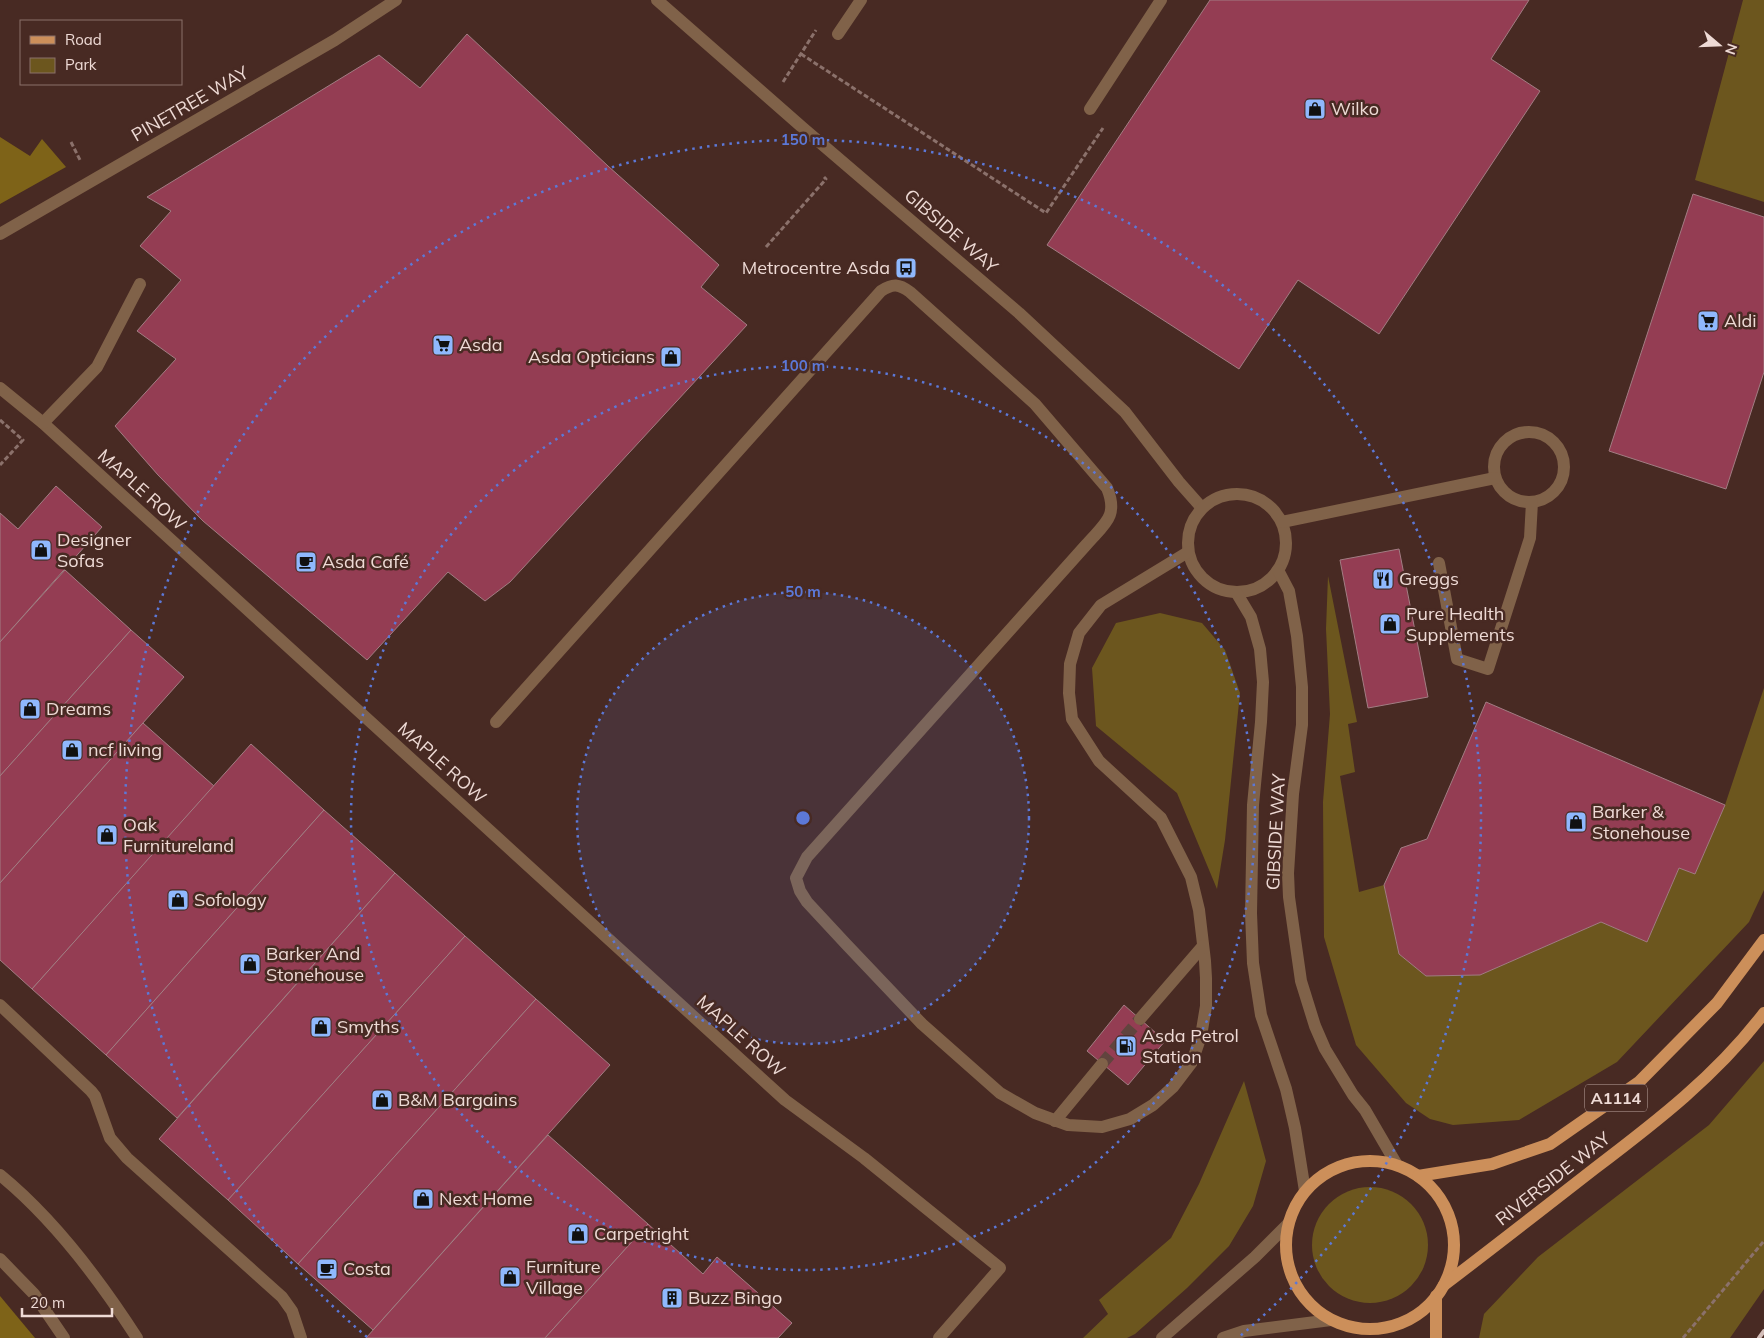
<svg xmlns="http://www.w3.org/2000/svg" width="1764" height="1338" font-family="Mulish,sans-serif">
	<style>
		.green { fill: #6c561e }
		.forest { fill: #7e6318 }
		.building { fill: #943d53; stroke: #a27d83 }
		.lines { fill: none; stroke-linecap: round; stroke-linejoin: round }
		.minor-tunnel { stroke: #61443e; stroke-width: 12; stroke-dasharray: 12 6; stroke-linecap: butt }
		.path { stroke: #8b716b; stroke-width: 3; stroke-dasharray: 5 2.5; stroke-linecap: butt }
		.minor { stroke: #806249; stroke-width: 12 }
		.major { stroke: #cc8f5a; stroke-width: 12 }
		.rail { stroke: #d4beb9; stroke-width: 4 }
		.ring { fill: none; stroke: #5c78d7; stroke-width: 2.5; stroke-dasharray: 2.5 5 }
		.labels { text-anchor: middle; stroke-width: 5; stroke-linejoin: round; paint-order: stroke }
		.shield { fill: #482a23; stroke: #bca5a0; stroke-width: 1 }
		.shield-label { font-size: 16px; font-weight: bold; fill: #eedad5 }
		.street-label { font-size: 18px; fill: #eedad5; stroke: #482a23 }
		.poi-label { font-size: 18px; fill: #eedad5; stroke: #482a23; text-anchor: start }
		.centre { fill: #5c78d7; stroke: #482a23; stroke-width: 2.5 }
		.ring-label { font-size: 15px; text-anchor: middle; font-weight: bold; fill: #5c78d7; stroke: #482a23; stroke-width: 5; stroke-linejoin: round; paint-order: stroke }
	</style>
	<rect width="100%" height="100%" fill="#482a23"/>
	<!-- green -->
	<g class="green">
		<polygon points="1743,0 1764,0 1764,202 1695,180"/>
		<polygon points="1328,576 1357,722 1348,724 1355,772 1340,776 1359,892 1384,885 1399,954 1426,976 1480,975 1601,922 1647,942 1679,868 1695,874 1725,805 1764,688 1764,890 1749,922 1617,1062 1519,1120 1453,1125 1430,1119 1406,1103 1356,1045 1324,937 1323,802 1330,714 1326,629"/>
		<polygon points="1160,613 1202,623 1225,650 1240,693 1225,840 1217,889 1177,793 1096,726 1092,668 1116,623"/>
		<polygon points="1764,1061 1764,1289 1730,1338 1479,1338 1484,1314 1538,1257 1709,1125"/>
		<polygon points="1244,1081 1266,1161 1253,1206 1229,1246 1187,1288 1135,1334 1127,1338 1083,1338 1108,1314 1099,1300 1171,1238 1199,1184"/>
		<circle cx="1370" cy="1245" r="58"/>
	</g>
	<!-- forest -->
	<g class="forest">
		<polygon points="0,137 30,156 42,139 66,167 0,204"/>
		<polygon points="0,1296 35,1338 0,1338"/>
	</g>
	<!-- building -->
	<g class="building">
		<polygon points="1210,0 1529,0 1491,59 1540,91 1379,334 1298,280 1239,369 1047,245"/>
		<polygon points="467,34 608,166 719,265 701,287 747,325 510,582 485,601 448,572 367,660 203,521 158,475 115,426 176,359 137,331 181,280 140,246 171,211 147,197 379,55 420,88"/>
		<polygon points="1693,194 1764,217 1764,372 1726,489 1609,451"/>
		<polygon points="56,486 102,527 0,642 0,513 18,529"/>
		<polygon points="1399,549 1428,697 1368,708 1340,560"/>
		<polygon points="65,570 131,630 0,776 0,642"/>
		<polygon points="131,630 184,677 0,883 0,776"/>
		<polygon points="1486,702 1725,805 1695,874 1679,868 1647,942 1601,922 1480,975 1426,976 1399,954 1384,885 1401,848 1427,839"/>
		<polygon points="143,723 214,786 32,989 0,960 0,883"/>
		<polygon points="251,744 324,810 106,1055 32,989"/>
		<polygon points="324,810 395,873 177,1118 106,1055"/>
		<polygon points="395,873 465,936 228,1200 159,1139"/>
		<polygon points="465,936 536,999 298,1264 228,1200"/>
		<polygon points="536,999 610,1065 373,1330 298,1264"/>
		<polygon points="1124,1005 1165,1041 1128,1085 1087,1051"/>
		<polygon points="548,1135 648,1224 545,1338 366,1338"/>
		<polygon points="648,1224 703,1274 717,1257 792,1323 778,1338 545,1338"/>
	</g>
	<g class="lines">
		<!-- minor-tunnel -->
		<polyline class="minor-tunnel" points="1102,1064 1140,1019"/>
		<!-- path -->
		<g class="path">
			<polyline points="801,54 1046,213 1103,128"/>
			<polyline points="783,82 816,30"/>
			<polyline points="71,142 80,160"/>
			<polyline points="766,247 826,179 824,177"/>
			<polyline points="0,420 23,440 0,465"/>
			<polyline points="1683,1338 1764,1241"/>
		</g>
		<!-- minor -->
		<g class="minor">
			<polyline points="657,0 803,128 1019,313 1125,412 1179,482 1202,508"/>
			<polyline points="838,34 861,0"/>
			<polyline points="1090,109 1161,0"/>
			<polyline points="0,234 335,40 396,0"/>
			<polyline points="0,388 43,423 785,1100 864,1158 1000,1268 939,1338"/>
			<polyline points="43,423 97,367 140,284"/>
			<circle cx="1529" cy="467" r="35"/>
			<circle cx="1237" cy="543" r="49"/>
			<polyline points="1282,522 1495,478"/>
			<polyline points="1439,563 1457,659 1488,669 1530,538 1532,502"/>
			<polyline points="1278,570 1289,591 1297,636 1302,687 1302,725 1293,794 1288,873 1289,897 1301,981 1315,1026 1325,1049 1353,1095 1365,1110 1397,1165"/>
			<polyline points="1236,592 1251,617 1260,649 1263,682 1261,722 1253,805 1251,913 1253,963 1261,1015 1286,1089 1295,1128 1305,1191"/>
			<path d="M496,722L881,291C893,283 899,284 910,292L1035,404L1107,488C1119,517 1104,524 1086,545L807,857L796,878L800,891L807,902L846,944L922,1024L1000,1093L1035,1113L1068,1125L1102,1127L1130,1119L1153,1105L1173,1087L1192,1062L1201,1036L1206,1006V978L1205,961L1199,910L1191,877L1161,818L1099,761L1072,719L1069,693L1070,664L1079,633L1101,605L1188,552"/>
			<polyline points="0,1005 91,1091 95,1096 110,1138 127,1158 282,1297 292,1311 301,1338"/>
			<polyline points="1140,1019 1203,946"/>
			<polyline points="1055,1121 1102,1064"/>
			<path d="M0,1175C54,1219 99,1279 137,1338"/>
			<polyline points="0,1259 34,1294 64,1338"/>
			<polyline points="1162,1338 1255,1257 1288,1224"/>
			<polyline points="1223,1338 1244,1331 1331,1320"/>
		</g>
		<!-- major -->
		<g class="major">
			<circle cx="1370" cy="1245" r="84"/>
			<polyline points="1418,1176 1492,1164 1550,1144 1639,1082 1717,1003 1764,940"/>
			<path d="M1444,1285C1494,1247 1544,1208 1594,1169C1656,1122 1717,1075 1764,1013"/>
			<polyline points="1436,1338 1436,1296"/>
		</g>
		<!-- rail -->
		<polyline class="rail" points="1759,1338 1764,1331"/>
	</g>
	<!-- distance rings -->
	<circle cx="803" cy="818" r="226" fill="#5c78d7" fill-opacity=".12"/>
	<g class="ring">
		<circle cx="803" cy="818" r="226"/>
		<circle cx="803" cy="818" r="452"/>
		<path d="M367 1337A678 678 0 1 1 1239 1337"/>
	</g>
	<!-- icons -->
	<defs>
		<g id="shop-square" transform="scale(1.125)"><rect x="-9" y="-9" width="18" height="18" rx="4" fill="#8fb8fd" stroke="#482a23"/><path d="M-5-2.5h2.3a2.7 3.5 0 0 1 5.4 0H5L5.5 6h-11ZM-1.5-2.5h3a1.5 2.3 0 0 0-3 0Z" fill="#111"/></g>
		<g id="bus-square" transform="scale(1.125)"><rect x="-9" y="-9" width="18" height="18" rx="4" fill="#8fb8fd" stroke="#482a23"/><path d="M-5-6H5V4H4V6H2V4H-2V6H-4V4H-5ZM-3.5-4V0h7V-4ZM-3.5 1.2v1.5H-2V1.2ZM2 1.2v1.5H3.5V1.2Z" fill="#111"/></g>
		<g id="supermarket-square" transform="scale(1.125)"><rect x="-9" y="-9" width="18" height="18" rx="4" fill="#8fb8fd" stroke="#482a23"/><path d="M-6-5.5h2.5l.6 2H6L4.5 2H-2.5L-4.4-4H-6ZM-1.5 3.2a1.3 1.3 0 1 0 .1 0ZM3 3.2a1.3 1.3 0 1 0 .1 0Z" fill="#111"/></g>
		<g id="cafe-square" transform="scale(1.125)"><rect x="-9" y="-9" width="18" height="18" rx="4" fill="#8fb8fd" stroke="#482a23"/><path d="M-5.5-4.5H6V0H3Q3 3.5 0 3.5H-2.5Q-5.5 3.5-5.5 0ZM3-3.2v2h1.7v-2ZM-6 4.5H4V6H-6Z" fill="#111"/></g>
		<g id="restaurant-square" transform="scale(1.125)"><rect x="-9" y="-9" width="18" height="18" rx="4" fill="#8fb8fd" stroke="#482a23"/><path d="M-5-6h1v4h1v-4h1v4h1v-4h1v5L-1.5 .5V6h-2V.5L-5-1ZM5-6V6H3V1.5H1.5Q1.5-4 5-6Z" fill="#111"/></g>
		<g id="fuel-square" transform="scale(1.125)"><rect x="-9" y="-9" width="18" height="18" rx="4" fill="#8fb8fd" stroke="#482a23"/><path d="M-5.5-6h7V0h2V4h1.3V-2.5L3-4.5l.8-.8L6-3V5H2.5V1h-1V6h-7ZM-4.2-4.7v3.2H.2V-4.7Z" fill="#111"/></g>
		<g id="building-square" transform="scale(1.125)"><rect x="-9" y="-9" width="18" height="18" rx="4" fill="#8fb8fd" stroke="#482a23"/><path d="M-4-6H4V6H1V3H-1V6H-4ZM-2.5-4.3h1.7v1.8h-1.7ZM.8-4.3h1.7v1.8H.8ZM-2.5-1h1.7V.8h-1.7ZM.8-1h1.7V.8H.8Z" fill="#111"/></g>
	</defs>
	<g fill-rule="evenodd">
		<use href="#shop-square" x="1315" y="109"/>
		<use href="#bus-square" x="906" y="268"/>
		<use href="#supermarket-square" x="1708" y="321"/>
		<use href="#supermarket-square" x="443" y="345"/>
		<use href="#shop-square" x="671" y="357"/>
		<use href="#shop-square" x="41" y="550"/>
		<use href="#cafe-square" x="306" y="562"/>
		<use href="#restaurant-square" x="1383" y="579"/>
		<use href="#shop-square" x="1390" y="624"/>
		<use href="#shop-square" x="30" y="709"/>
		<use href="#shop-square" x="72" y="750"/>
		<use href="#shop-square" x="1576" y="822"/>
		<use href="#shop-square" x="107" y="835"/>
		<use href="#shop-square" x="178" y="900"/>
		<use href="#shop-square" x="250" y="964"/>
		<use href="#shop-square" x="321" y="1027"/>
		<use href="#fuel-square" x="1126" y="1046"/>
		<use href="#shop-square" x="382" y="1100"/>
		<use href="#shop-square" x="423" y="1199"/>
		<use href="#shop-square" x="578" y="1234"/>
		<use href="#cafe-square" x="327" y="1269"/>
		<use href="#shop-square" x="510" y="1277"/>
		<use href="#building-square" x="672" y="1298"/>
	</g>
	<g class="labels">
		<!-- shield labels -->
		<rect class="shield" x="1585" y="1084.5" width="62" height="27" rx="4"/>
		<g class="shield-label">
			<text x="1616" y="1104">A1114</text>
		</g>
		<!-- street labels -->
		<g class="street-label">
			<text transform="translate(190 104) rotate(-30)" y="6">PINETREE WAY</text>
			<text transform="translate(951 231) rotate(41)" y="6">GIBSIDE WAY</text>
			<text transform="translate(142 490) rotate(42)" y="6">MAPLE ROW</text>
			<text transform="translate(442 763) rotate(42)" y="6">MAPLE ROW</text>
			<text transform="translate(1276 832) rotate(-87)" y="6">GIBSIDE WAY</text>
			<text transform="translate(741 1036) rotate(42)" y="6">MAPLE ROW</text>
			<text transform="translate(1553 1179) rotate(-38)" y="6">RIVERSIDE WAY</text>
		</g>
		<!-- poi labels -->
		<g class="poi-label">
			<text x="1331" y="115">Wilko</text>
			<text x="890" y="274" text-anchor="end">Metrocentre Asda</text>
			<text x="1724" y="327">Aldi</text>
			<text x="459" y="351">Asda</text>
			<text x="655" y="363" text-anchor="end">Asda Opticians</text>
			<text x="57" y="546">Designer<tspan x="57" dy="21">Sofas</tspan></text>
			<text x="322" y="568">Asda Café</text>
			<text x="1399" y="585">Greggs</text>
			<text x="1406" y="620">Pure Health<tspan x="1406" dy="21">Supplements</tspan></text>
			<text x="46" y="715">Dreams</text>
			<text x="88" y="756">ncf living</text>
			<text x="1592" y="818">Barker &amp;<tspan x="1592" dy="21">Stonehouse</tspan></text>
			<text x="123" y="831">Oak<tspan x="123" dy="21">Furnitureland</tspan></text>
			<text x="194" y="906">Sofology</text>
			<text x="266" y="960">Barker And<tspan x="266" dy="21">Stonehouse</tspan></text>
			<text x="337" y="1033">Smyths</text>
			<text x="1142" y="1042">Asda Petrol<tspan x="1142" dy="21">Station</tspan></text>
			<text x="398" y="1106">B&amp;M Bargains</text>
			<text x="439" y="1205">Next Home</text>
			<text x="594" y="1240">Carpetright</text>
			<text x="526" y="1273">Furniture<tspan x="526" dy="21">Village</tspan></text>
			<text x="343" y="1275">Costa</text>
			<text x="688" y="1304">Buzz Bingo</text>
		</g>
	</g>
	<circle cx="803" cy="818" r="8" class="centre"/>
	<g class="ring-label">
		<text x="803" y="145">150 m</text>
		<text x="803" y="371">100 m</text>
		<text x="803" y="597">50 m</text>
	</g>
	<!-- legend -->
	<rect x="20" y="20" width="162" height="65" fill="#482a23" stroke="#8a706a"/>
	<rect x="30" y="36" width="25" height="8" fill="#cc8f5a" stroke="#8a706a"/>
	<text x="65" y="45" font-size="15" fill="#eedad5">Road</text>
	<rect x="30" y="58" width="25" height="15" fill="#6c561e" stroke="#8a706a"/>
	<text x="65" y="70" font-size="15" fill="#eedad5">Park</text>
	<!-- north arrow -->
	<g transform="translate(1719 45) rotate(109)" stroke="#482a23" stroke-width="4" paint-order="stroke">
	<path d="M0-4L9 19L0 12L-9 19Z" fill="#eedad5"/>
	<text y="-8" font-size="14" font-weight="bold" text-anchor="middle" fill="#eedad5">N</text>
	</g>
	<!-- scale -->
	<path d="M22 1308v8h90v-8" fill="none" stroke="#eedad5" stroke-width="2.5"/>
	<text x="30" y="1308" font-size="15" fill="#eedad5" stroke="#482a23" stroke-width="4" paint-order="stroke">20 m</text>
</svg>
